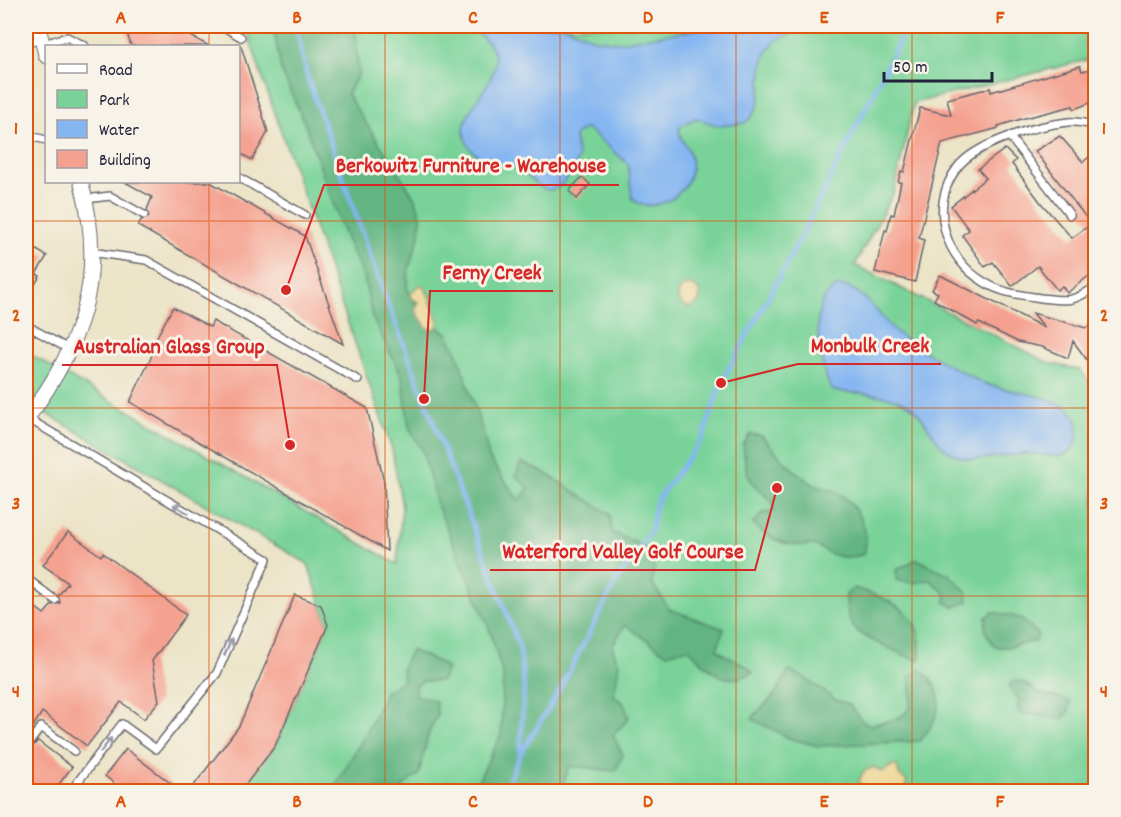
<svg xmlns="http://www.w3.org/2000/svg" width="1121" height="817" font-family="Dekko,sans-serif">
	<style>
		.green { fill: #79d399; stroke: #4e7a6a; stroke-width: 1.5 }
		.forest { fill: #62b581; stroke: #426c5e; stroke-width: 1.5 }
		.sand { fill: #eeda9e; stroke: #887e6c; stroke-width: 1.5 }
		.water { fill: #84b6f1; stroke: #536c96; stroke-width: 1.5 }
		.lines { fill: none; stroke-linecap: round; stroke-linejoin: round }
		.stream { stroke: #84b6f1; stroke-width: 4.5 }
		.building { fill: #f5a190 }
		.lane-casing { stroke: #69666c; stroke-width: 10 }
		.street-casing { stroke: #69666c; stroke-width: 16 }
		.lane { stroke: #fff; stroke-width: 7 }
		.street { stroke: #fff; stroke-width: 14 }
		.oneway { stroke: #9c9ca7 }
		.grid { fill: none; stroke: #de560e; stroke-width: 1.5; stroke-opacity: 0.55 }
		.leader { fill: none; stroke: #d62828; stroke-width: 2 }
		.callout-dot { fill: #d62828; stroke: #f7f3e8; stroke-width: 2 }
		.callout-label { font-size: 22px; text-anchor: middle; font-weight: bold; fill: #d62828; stroke: #f7f3e8; stroke-width: 6; stroke-linejoin: round; paint-order: stroke }
		.neatline { fill: none; stroke: #de560e; stroke-width: 2 }
		.grid-label { font-size: 20px; text-anchor: middle; font-weight: bold; fill: #de560e }
	</style>
	<rect width="100%" height="100%" fill="#f7f3e8"/>
	<filter id="ink" filterUnits="userSpaceOnUse"><feTurbulence type="fractalNoise" baseFrequency=".0167" numOctaves="2"/><feDisplacementMap in="SourceGraphic" scale="12" xChannelSelector="R" yChannelSelector="G"/><feConvolveMatrix kernelMatrix="1 2 1 2 8 2 1 2 1" color-interpolation-filters="sRGB"/></filter>
	<filter id="wash" filterUnits="userSpaceOnUse"><feTurbulence type="fractalNoise" baseFrequency=".008" numOctaves="4" result="noise"/><feDisplacementMap in="SourceGraphic" scale="24" xChannelSelector="R" yChannelSelector="G"/><feGaussianBlur stdDeviation="1.35" result="paint"/><feColorMatrix in="noise" values="0 0 0 0 0 0 0 0 0 0 0 0 0 0 0 0 0 1.4 0 .05"/><feComposite in="paint" operator="in"/></filter>
	<g filter="url(#wash)">
		<rect width="100%" height="100%" fill="#ece4c7"/>
		<!-- green -->
		<polygon class="green" points="246,26 1095,26 1095,58 914,103 894,192 855,265 1049,363 1080,370 1095,388 1095,791 240,791 275,746 328,625 308,564 26,402 26,352 397,564 402,507 392,449 259,68"/>
		<!-- forest -->
		<g class="forest">
			<path d="M273,26H355L359,74L347,94L415,198L421,216L420,234L409,268L407,288L415,303L429,322L446,332L457,352L484,435L489,458L519,501L529,488L516,476L521,462L545,473L610,514L612,532L656,552L652,583L669,609L724,629L717,649C728,660 743,660 753,672C723,690 709,668 688,648L667,654L625,625L612,646L619,665L614,695L624,704L629,718L613,735L623,755L615,771L570,766L560,791H473L501,735L503,675L489,628L437,505L423,452L409,427L402,376L372,317L364,277L346,239L304,122L281,70Z"/>
			<path d="M750,434L762,436C776,453 794,473 813,484C819,488 829,488 835,491C857,504 871,530 864,554C845,561 831,556 815,545C790,547 771,542 753,524L763,513L775,511C773,498 764,496 755,486C745,475 745,459 743,445Z"/>
			<polygon points="917,559 950,575 967,592 968,601 954,607 945,602 946,594 930,580 912,583 896,580 896,570"/>
			<path d="M854,588C893,600 927,613 919,661C905,656 865,639 855,629C847,620 846,605 846,594Z"/>
			<polygon points="993,612 1020,618 1038,634 1036,641 1009,647 995,647 985,631 986,617"/>
			<polygon points="411,650 440,663 447,669 441,681 423,681 415,687 416,695 436,701 437,715 428,735 419,774 404,785 401,791 332,791 366,733 386,691 403,681 402,668"/>
			<path d="M920,669C949,691 941,716 920,741L819,746L791,739L752,719C757,710 763,708 769,701C777,692 783,681 789,671L802,676L836,700L850,705L862,721L870,725C903,718 918,716 909,678Z"/>
			<polygon points="1013,681 1023,682 1039,693 1070,701 1069,711 1063,719 1019,713 1017,707 1020,702 1009,686"/>
		</g>
		<!-- sand -->
		<g class="sand">
			<circle cx="689" cy="296" r="11"/>
			<path d="M419,285L423,286C432,296 431,310 439,321L436,329L427,328L415,310L419,302L412,299L411,293Z"/>
			<polygon points="893,765 897,766 899,775 907,781 905,788 879,791 878,787 868,791 861,788 859,780 864,771 874,767 882,772"/>
		</g>
		<!-- water -->
		<g class="water">
			<path d="M471,26H565L594,39L619,42L718,26H808C798,33 783,35 775,42C749,66 774,98 745,123L719,126L696,118L680,126C677,136 685,142 689,151C698,175 681,199 658,204C648,207 639,206 632,198L628,164L589,130L584,129L575,135C573,143 578,149 578,157C577,166 563,187 554,189C540,194 532,177 521,170C508,163 489,165 478,156C435,122 505,88 494,53C491,42 478,35 471,26Z"/>
			<path d="M837,286C862,285 877,314 893,329C917,351 950,365 979,381C1008,397 1089,391 1077,438C1076,445 1070,453 1063,455C1054,458 1045,454 1036,454C1015,452 994,460 972,459C965,459 957,456 951,453C929,440 926,410 901,401C881,393 855,393 834,391C822,381 816,328 819,313C820,301 829,292 837,286Z"/>
		</g>
		<g class="lines">
			<!-- stream -->
			<g class="stream">
				<polyline points="296,26 307,76 376,272 520,649 524,688 520,753"/>
				<polyline points="504,792 520,755 558,693 616,582 651,531 655,506 660,496 703,438 721,383 792,254 907,26"/>
			</g>
		</g>
		<g id="blocks">
			<!-- building -->
			<g class="building">
				<polygon points="125,26 172,26 209,46 131,46"/>
				<polygon points="238,46 241,46 268,132 252,160 238,152"/>
				<polygon points="1080,66 1082,71 1095,68 1095,101 1074,109 1073,106 1021,119 998,126 999,128 942,143 919,238 924,240 915,282 875,272 885,230 887,231 891,214 894,215 901,182 898,182 901,171 904,172 920,108 951,115 947,99 990,88 991,92"/>
				<polygon points="1060,136 1083,162 1095,152 1095,271 1067,293 1062,286 1057,290 1038,266 1012,286 993,262 985,267 962,235 969,230 951,206 986,178 978,169 1005,149 1016,160 1012,164 1041,203 1072,238 1091,224 1035,151"/>
				<polygon points="582,177 590,184 577,199 569,191"/>
				<polygon points="125,182 210,182 305,236 343,344 138,226 141,220 149,217 147,210 152,197"/>
				<polygon points="26,244 47,256 36,274 40,276 26,299"/>
				<polygon points="940,275 1045,328 1033,313 1086,328 1095,321 1095,371 1073,341 1068,358 1042,347 1018,342 979,323 977,325 934,300 938,293 932,290"/>
				<polygon points="173,307 210,327 213,321 367,408 384,482 387,551 130,402 156,347 153,344"/>
				<polygon points="68,532 101,556 103,553 186,615 152,661 159,701 144,719 121,702 87,746 42,712 26,738 26,600 44,614 52,605 60,603 58,596 68,583 43,565"/>
				<polygon points="295,595 321,605 328,625 275,746 240,792 189,792 239,726"/>
				<polygon points="38,741 72,767 53,792 26,792 26,753"/>
				<polygon points="126,749 182,792 125,792 105,776"/>
			</g>
		</g>
	</g>
	<g filter="url(#ink)">
		<use href="#blocks" fill-opacity="0" stroke="#69666c" stroke-width="1.5"/>
		<g class="lines">
			<!-- lane casing -->
			<g class="lane-casing">
				<g id="lane">
					<polyline points="222,26 241,37"/>
					<polyline points="26,43 42,39"/>
					<polyline points="43,44 67,37 85,46"/>
					<path d="M1096,125C1086,124 1078,121 1068,122C1038,125 975,143 957,168C928,207 945,259 984,282C1001,293 1021,295 1041,298C1067,301 1073,303 1096,286"/>
					<polyline points="26,135 46,140"/>
					<polyline points="1010,137 1070,215"/>
					<polyline points="238,177 305,215"/>
					<polyline points="86,199 110,196 144,215"/>
					<polyline points="91,252 146,260 358,380"/>
					<polyline points="26,325 70,350"/>
					<polyline points="27,418 267,559 217,673 156,749 122,724 70,792"/>
					<polyline points="26,578 55,600"/>
					<polyline points="26,747 41,727 74,751"/>
				</g>
			</g>
			<!-- street casing -->
			<g class="street-casing">
				<g id="street">
					<polyline points="38,26 46,56"/>
					<path d="M26,420C83,344 107,276 81,182"/>
				</g>
			</g>
			<!-- lane -->
			<use href="#lane" class="lane"/>
			<!-- street -->
			<use href="#street" class="street"/>
		</g>
		<!-- one-way arrows -->
		<defs><path id="oneway-shaft" d="M-6 0H5M1.5-3L5.5 0L1.5 3" fill="none" stroke-width="1.6" stroke-linecap="round" stroke-linejoin="round" transform="scale(1.5)"/></defs>
		<g class="oneway">
			<use href="#oneway-shaft" transform="translate(181 509) rotate(-150)"/>
			<use href="#oneway-shaft" transform="translate(228 647) rotate(-66)"/>
			<use href="#oneway-shaft" transform="translate(106 745) rotate(-52)"/>
		</g>
	</g>
	<!-- grid -->
	<path class="grid" d="M209,26V46M385,26V792M560,26V792M736,26V792M912,26V792M209,182V792M26,221H1096M26,408H1096M26,596H1096"/>
	<!-- callouts -->
	<path class="leader" d="M286 290L324 185H619M424 399L430 291H553M721 383L798 364H941M290 445L277 365H62M777 488L755 570H490"/>
	<g class="callout-dot">
		<circle cx="286" cy="290" r="6"/>
		<circle cx="424" cy="399" r="6"/>
		<circle cx="721" cy="383" r="6"/>
		<circle cx="290" cy="445" r="6"/>
		<circle cx="777" cy="488" r="6"/>
	</g>
	<g class="callout-label">
		<text x="471" y="172">Berkowitz Furniture - Warehouse</text>
		<text x="492" y="279">Ferny Creek</text>
		<text x="870" y="352">Monbulk Creek</text>
		<text x="169" y="353">Australian Glass Group</text>
		<text x="623" y="558">Waterford Valley Golf Course</text>
	</g>
	<!-- margin -->
	<rect width="1121" height="817" fill="none" stroke="#f7f3e8" stroke-width="66"/>
	<!-- legend -->
	<rect x="45" y="45" width="195" height="138" fill="#f7f3e8" stroke="#a29fa3" stroke-width="1.5"/>
	<rect x="57" y="64" width="30" height="9" fill="#ffffff" stroke="#a29fa3" stroke-width="1.5"/>
	<text x="99" y="75" font-size="18" fill="#22223b">Road</text>
	<rect x="57" y="90" width="30" height="18" fill="#79d399" stroke="#a29fa3" stroke-width="1.5"/>
	<text x="99" y="105" font-size="18" fill="#22223b">Park</text>
	<rect x="57" y="120" width="30" height="18" fill="#84b6f1" stroke="#a29fa3" stroke-width="1.5"/>
	<text x="99" y="135" font-size="18" fill="#22223b">Water</text>
	<rect x="57" y="150" width="30" height="18" fill="#f5a190" stroke="#a29fa3" stroke-width="1.5"/>
	<text x="99" y="165" font-size="18" fill="#22223b">Building</text>
	<!-- scale -->
	<path d="M884 72v9h108v-9" fill="none" stroke="#22223b" stroke-width="3"/>
	<text x="893" y="72" font-size="18" fill="#22223b" stroke="#f7f3e8" stroke-width="4.5" paint-order="stroke">50 m</text>
	<rect x="33" y="33" width="1055" height="751" class="neatline"/>
	<g class="grid-label">
		<text x="121" y="23">A</text>
		<text x="297" y="23">B</text>
		<text x="473" y="23">C</text>
		<text x="648" y="23">D</text>
		<text x="824" y="23">E</text>
		<text x="1000" y="23">F</text>
		<text x="16" y="134">1</text>
		<text x="1104" y="134">1</text>
		<text x="16" y="321">2</text>
		<text x="1104" y="321">2</text>
		<text x="16" y="509">3</text>
		<text x="1104" y="509">3</text>
		<text x="16" y="697">4</text>
		<text x="1104" y="697">4</text>
		<text x="121" y="807">A</text>
		<text x="297" y="807">B</text>
		<text x="473" y="807">C</text>
		<text x="648" y="807">D</text>
		<text x="824" y="807">E</text>
		<text x="1000" y="807">F</text>
	</g>
</svg>
